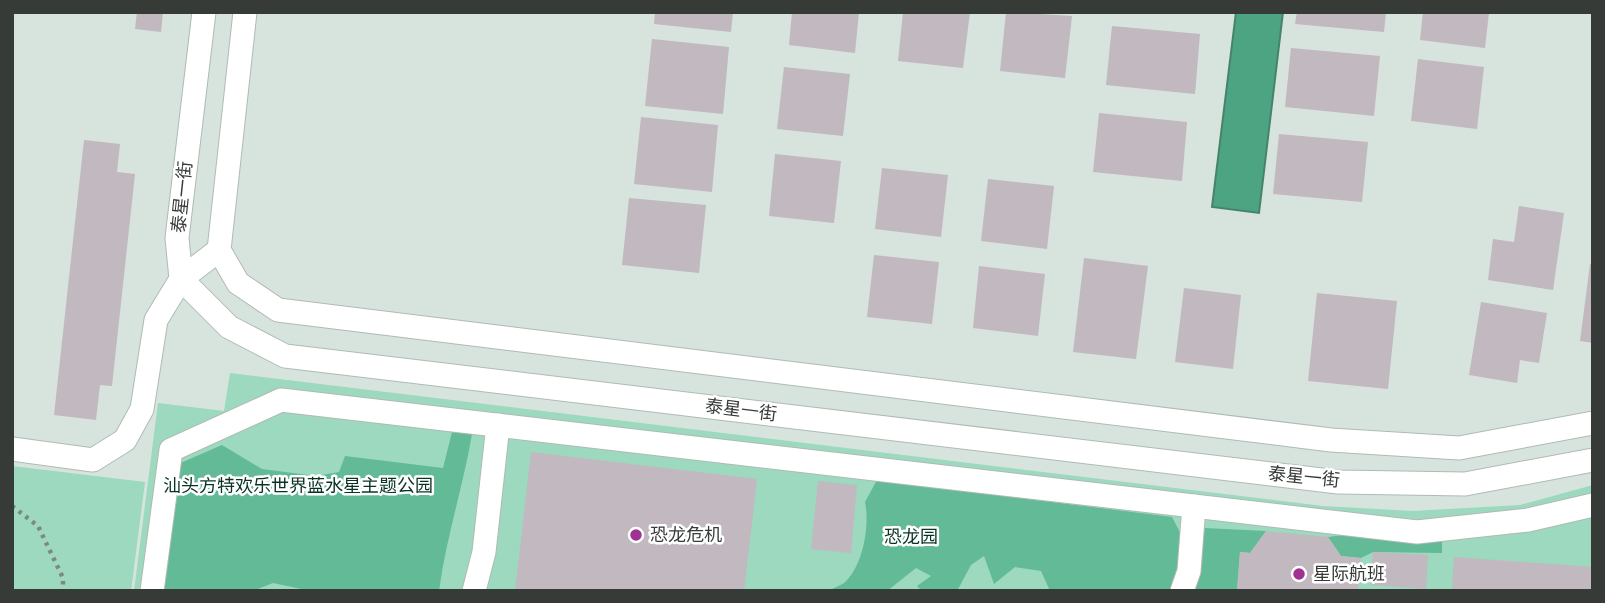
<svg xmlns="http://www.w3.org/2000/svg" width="1605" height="603" font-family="'Titillium Web','Noto Sans SC',sans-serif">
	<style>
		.green { fill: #9cd9be }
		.forest { fill: #62ba97 }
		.water { fill: #4ca483; stroke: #45846c; stroke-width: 2 }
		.building { fill: #c2b8bf }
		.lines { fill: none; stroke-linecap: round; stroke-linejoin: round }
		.minor-casing { stroke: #afbbb5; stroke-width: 25 }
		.path { stroke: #808884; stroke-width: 4.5; stroke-dasharray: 3.5 5; stroke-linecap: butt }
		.minor { stroke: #fff; stroke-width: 23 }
		.poi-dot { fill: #9f3292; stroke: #fff; stroke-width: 2.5 }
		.labels { text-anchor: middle; stroke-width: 5; stroke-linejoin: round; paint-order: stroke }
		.street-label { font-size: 18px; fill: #363b38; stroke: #fff }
		.park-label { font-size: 18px; fill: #083224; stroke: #fff }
		.poi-label { font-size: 18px; fill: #363b38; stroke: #fff; text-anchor: start }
	</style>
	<rect width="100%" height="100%" fill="#d7e3dd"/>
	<!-- green -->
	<g class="green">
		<polygon points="230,373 1323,506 1413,511 1520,505 1593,485 1593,591 134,591 158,403 224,411"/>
		<polygon points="12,466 145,482 131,591 12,591"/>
	</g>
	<!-- forest -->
	<g class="forest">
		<path d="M452,432L472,434C463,487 446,538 439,591H311L273,583L253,591H161L176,465L222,445L262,469L316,476L339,472L345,456L443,468Z"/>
		<path d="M877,480L1172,517L1184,540L1176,591H1050L1041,571L1015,567L994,584L984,556L971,565L957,591H922L917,586L931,576L916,568L887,591H828C833,588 840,586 844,583C863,567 870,525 865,502Z"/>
		<polygon points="1205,528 1266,531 1250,553 1240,552 1237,591 1190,591"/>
		<polygon points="1351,534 1442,541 1442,553 1373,552 1361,558 1341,556 1328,537"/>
	</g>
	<!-- water -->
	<polygon class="water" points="1236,12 1283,12 1259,213 1212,207"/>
	<!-- building -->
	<g class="building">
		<polygon points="137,12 163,12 161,32 135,29"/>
		<polygon points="655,12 733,12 731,32 654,24"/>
		<polygon points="792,12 859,12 855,53 789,45"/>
		<polygon points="903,12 970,12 963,68 898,61"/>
		<polygon points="1006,12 1072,16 1065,78 1000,71"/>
		<polygon points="1297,12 1386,12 1384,32 1295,24"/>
		<polygon points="1423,12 1489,12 1485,48 1420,40"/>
		<polygon points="1112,26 1200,34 1195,94 1106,85"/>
		<polygon points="652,39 729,47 723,114 645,106"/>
		<polygon points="1291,48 1380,56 1374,116 1285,107"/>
		<polygon points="1418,59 1484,67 1477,129 1411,121"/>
		<polygon points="784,67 850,74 843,136 777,129"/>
		<polygon points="1099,113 1187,122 1182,181 1093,172"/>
		<polygon points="641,117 718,125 712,192 634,184"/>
		<polygon points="1279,134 1368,142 1362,202 1273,194"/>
		<polygon points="84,140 120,144 117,172 135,174 112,386 100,385 96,420 54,415"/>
		<polygon points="775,154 841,161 834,223 769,216"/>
		<polygon points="882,168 948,175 941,237 875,229"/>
		<polygon points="988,179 1054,186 1047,249 981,241"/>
		<polygon points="629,198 706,205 699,273 622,265"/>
		<polygon points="1519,206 1564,213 1553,290 1488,280 1493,239 1514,242"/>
		<polygon points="874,255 939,262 932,324 867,317"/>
		<polygon points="1084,258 1148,266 1136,359 1073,352"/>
		<polygon points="1590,264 1593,264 1593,343 1580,341"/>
		<polygon points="979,266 1045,274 1038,336 973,328"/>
		<polygon points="1184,288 1241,295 1233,369 1175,362"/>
		<polygon points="1317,293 1397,301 1388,389 1308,381"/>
		<polygon points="1481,302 1547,313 1539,363 1520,360 1517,383 1469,375"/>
		<polygon points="531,452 757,479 744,591 515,591"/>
		<polygon points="818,481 857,485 851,553 811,549"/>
		<polygon points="1266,531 1328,537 1341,556 1361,558 1358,591 1237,591 1240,552 1250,553"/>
		<polygon points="1373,552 1428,555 1426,589 1371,585"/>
		<polygon points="1454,557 1593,567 1593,591 1452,591"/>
	</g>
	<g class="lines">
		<!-- minor casing -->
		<g class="minor-casing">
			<g id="minor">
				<polyline points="204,12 177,238 181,279 229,327 285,356 1338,482 1465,484 1593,460"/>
				<polyline points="245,12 219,250 238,283 278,310 1331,440 1459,448 1593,423"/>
				<polyline points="12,449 93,460 125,440 142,409 156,320 181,279 219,250"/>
				<polyline points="152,591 171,450 281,400 1417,532 1528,520 1593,505"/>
				<polyline points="474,591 484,552 498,425"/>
				<polyline points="1182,591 1189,571 1194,506"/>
			</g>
		</g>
		<!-- path -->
		<polyline class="path" points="12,506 38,526 63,578 63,591"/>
		<!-- minor -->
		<use href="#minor" class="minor"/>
	</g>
	<!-- markers -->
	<g class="poi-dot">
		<circle cx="636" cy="535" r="7"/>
		<circle cx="1299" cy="574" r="7"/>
	</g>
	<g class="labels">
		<!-- street labels -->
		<g class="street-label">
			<text transform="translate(182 197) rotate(-84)" y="6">泰星一街</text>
			<text transform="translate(741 410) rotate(7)" y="6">泰星一街</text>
			<text transform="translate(1304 477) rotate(6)" y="6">泰星一街</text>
		</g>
		<!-- park labels -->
		<g class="park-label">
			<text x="298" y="492">汕头方特欢乐世界蓝水星主题公园</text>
			<text x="911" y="543">恐龙园</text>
		</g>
		<!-- poi labels -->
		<g class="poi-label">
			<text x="650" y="541">恐龙危机</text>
			<text x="1313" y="580">星际航班</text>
		</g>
	</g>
	<!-- border -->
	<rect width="1605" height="603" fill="none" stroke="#363b38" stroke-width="28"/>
</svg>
